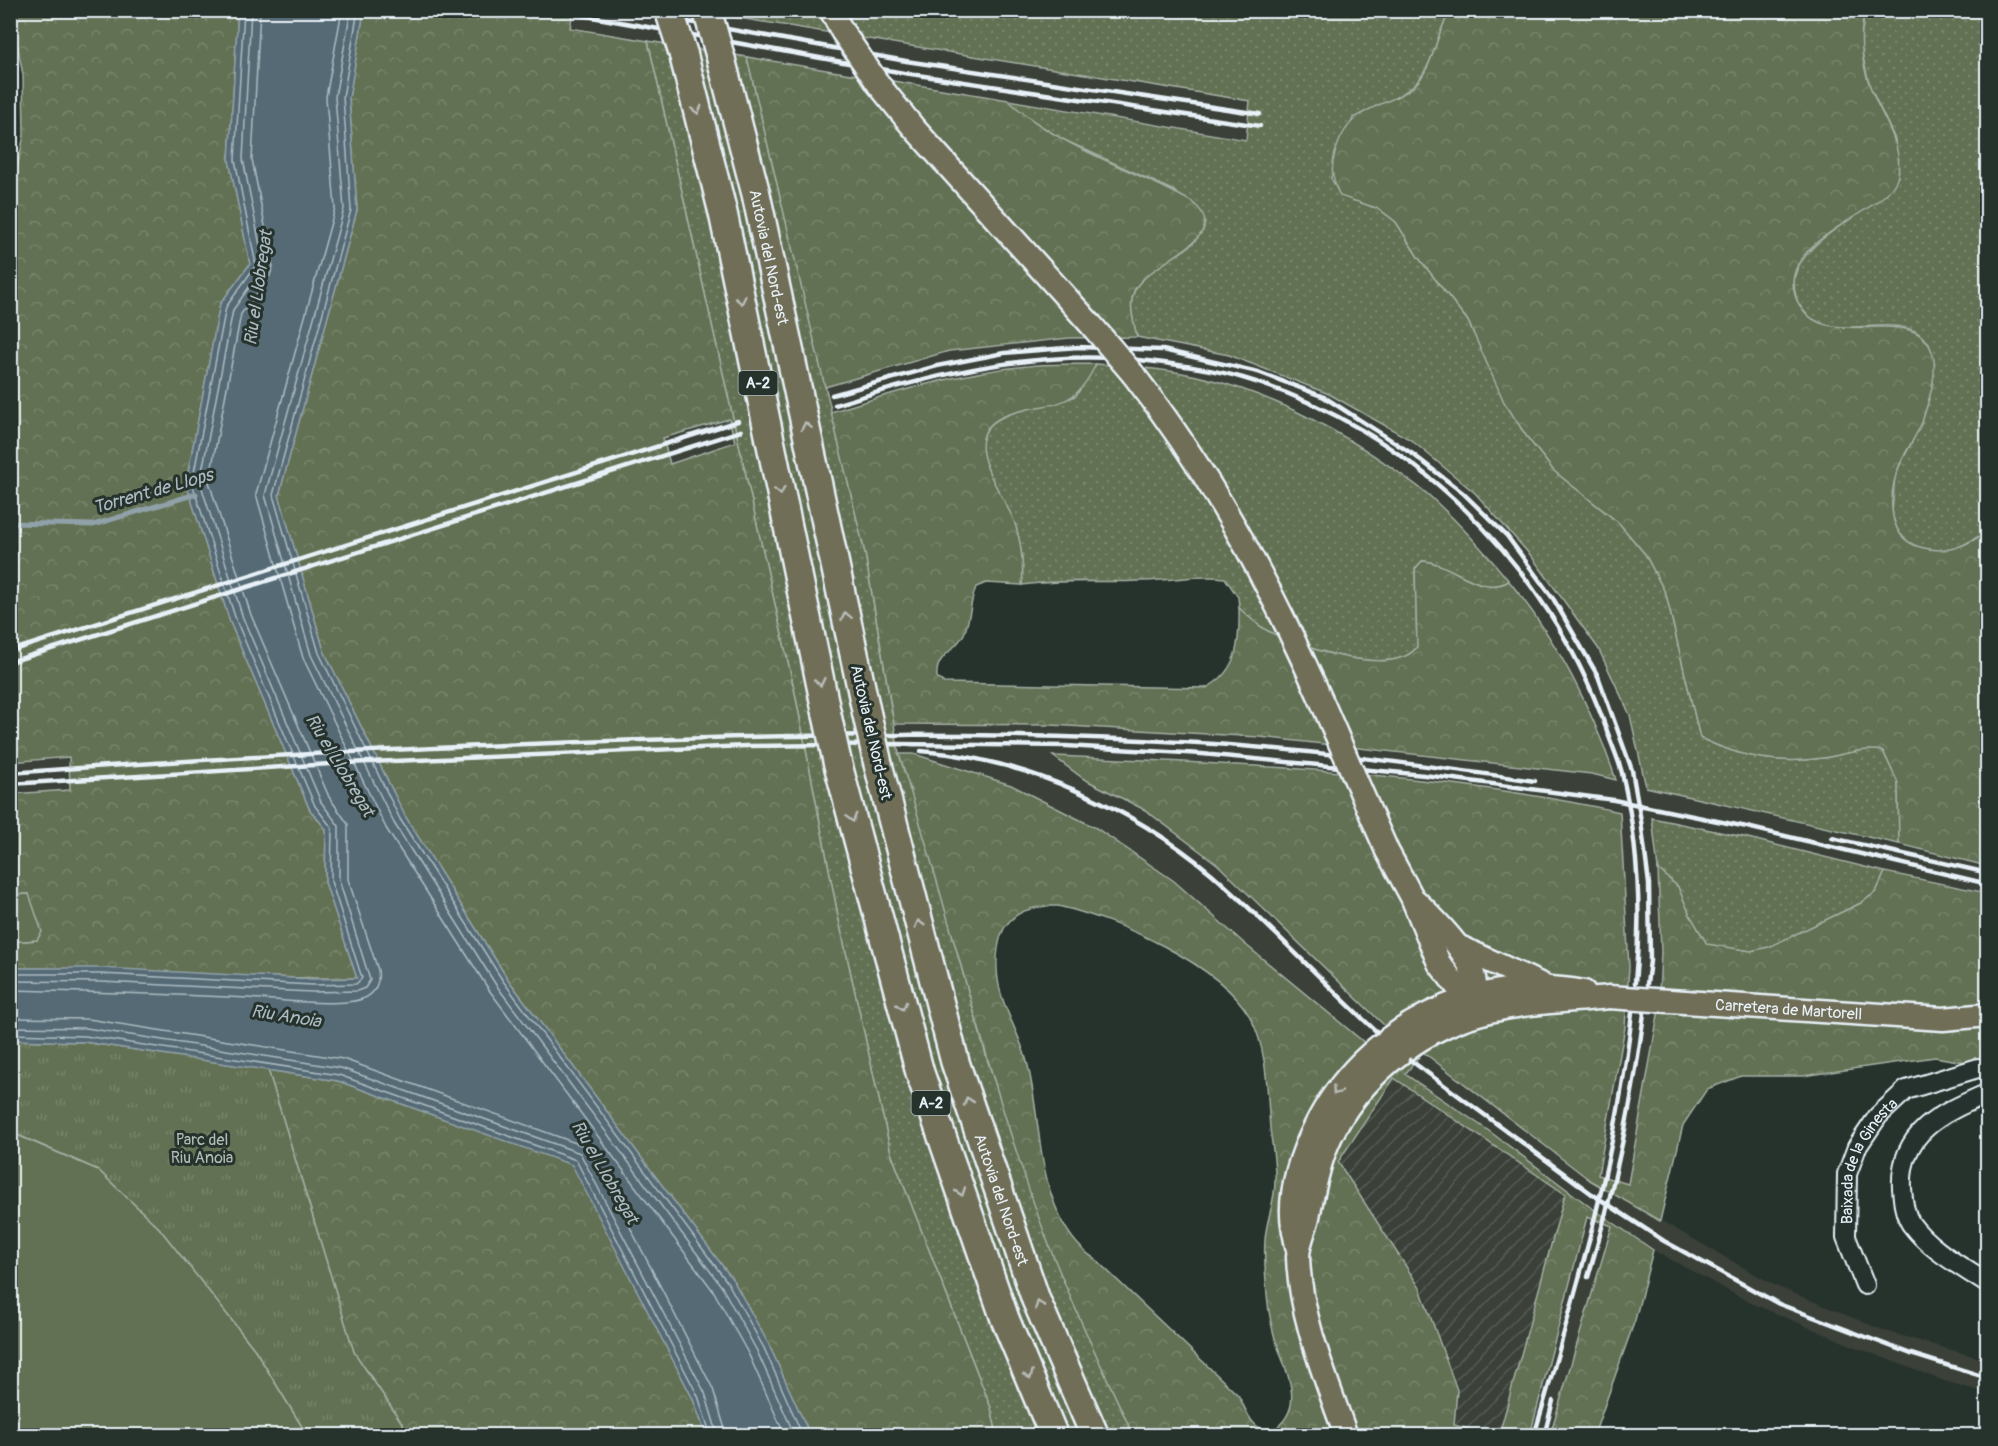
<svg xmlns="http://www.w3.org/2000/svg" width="1998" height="1446" font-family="Pangolin,sans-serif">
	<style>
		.built { fill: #3a4038 }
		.industrial { fill: url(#industrial-furrows) }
		.grass { fill: url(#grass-dots); stroke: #a5b0a5; stroke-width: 1.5 }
		.forest { fill: url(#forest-crowns); stroke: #a5b0a5; stroke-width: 1.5; fill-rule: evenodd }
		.park { fill: url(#park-tufts); stroke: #a5b0a5; stroke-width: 1.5 }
		.garden { fill: #627052; stroke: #a5b0a5; stroke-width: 1.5 }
		.water { fill: #556b74; stroke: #90a1a9; stroke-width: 1.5 }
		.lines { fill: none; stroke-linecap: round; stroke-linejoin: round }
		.shore { stroke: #adbbc3; stroke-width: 1.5 }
		.stream { stroke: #90a1a9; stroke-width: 5 }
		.minor-casing { stroke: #e8f1f8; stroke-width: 22 }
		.major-casing { stroke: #e8f1f8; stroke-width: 27 }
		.highway-casing { stroke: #e8f1f8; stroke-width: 32 }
		.minor { stroke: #26332d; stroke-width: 18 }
		.major { stroke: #716e59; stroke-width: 22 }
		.highway { stroke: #716e59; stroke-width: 27 }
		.rail { stroke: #e8f1f8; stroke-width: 4.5 }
		.major-bridge-casing { stroke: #e8f1f8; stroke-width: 27; stroke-linecap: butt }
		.highway-bridge-casing { stroke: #e8f1f8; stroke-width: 32; stroke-linecap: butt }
		.major-bridge { stroke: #716e59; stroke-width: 22 }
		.highway-bridge { stroke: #716e59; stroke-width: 27 }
		.oneway { stroke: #b8bdb8 }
		.labels { text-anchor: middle; stroke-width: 6; stroke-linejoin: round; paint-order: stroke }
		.shield { fill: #26332d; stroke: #aeb8bb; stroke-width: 1.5 }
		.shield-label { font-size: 15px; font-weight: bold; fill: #e8f1f8 }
		.street-label { font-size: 16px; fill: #e8f1f8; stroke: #26332d }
		.park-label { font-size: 16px; fill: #b2bdb6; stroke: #26332d }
		.water-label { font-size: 18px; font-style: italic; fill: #adbbc3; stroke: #26332d }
	</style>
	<defs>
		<pattern id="industrial-furrows" width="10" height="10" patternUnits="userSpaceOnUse" patternTransform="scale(1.5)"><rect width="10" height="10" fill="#3a4038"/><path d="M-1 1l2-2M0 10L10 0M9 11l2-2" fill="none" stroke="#565c56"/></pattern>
		<pattern id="grass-dots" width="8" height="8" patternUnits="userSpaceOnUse" patternTransform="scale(1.5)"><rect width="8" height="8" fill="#627052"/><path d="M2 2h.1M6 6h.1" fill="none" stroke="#78856c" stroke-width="1.8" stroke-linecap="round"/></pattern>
		<pattern id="forest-crowns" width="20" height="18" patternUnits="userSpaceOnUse" patternTransform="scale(1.5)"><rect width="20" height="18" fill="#627052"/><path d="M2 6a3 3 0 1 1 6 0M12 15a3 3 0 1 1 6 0" fill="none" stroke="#78856c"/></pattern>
		<pattern id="park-tufts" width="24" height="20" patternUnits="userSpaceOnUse" patternTransform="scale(1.5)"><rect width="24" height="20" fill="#627052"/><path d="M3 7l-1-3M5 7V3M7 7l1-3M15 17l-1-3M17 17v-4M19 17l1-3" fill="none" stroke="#78856c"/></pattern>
	</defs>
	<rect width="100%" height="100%" fill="#26332d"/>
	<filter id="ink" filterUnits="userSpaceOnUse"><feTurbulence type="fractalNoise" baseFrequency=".0167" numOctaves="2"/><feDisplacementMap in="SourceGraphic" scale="12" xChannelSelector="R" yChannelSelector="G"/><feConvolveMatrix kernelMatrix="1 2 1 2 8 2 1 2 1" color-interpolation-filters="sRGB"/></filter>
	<g filter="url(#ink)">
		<!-- built -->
		<g class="built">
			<polygon points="573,11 696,11 1251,101 1246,140 569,28"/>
			<polygon points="1137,337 1229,355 1329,394 1411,440 1475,493 1532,557 1598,648 1630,715 1646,787 1987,866 1987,893 1885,872 1744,837 1652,818 1658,869 1661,952 1658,1015 1629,1184 1598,1175 1625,1027 1629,967 1620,812 1483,789 1334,771 1232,763 1057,756 1084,779 1145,810 1217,864 1385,1027 1365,1043 1246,945 1174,881 1096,828 1011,785 915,754 899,754 894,724 1051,725 1260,737 1592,774 1616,780 1599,731 1528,605 1482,549 1433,498 1366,449 1301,412 1251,392 1204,378 1151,369 1097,364 1028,366 968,376 885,395 831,412 825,387 949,351 1069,338"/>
			<polygon points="729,418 735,442 669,464 662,438"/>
			<polygon points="69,757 70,790 11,794 11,762"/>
			<polygon points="1423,1052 1591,1181 1776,1286 1885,1331 1987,1360 1987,1393 1944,1381 1858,1348 1751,1303 1653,1250 1589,1206 1489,1131 1404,1074"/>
			<polygon points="1587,1217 1612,1226 1550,1435 1530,1436"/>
		</g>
		<!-- industrial -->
		<polygon class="industrial" points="1394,1078 1565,1194 1499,1435 1454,1426 1457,1390 1420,1288 1338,1162"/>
		<!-- grass -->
		<g class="grass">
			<path d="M696,11H1451C1437,30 1436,55 1423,74C1410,96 1375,106 1353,118L1331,178L1340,195L1379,209L1396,222L1418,257L1468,321L1505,402L1527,437L1554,471L1619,523L1645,554L1666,594L1700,738C1741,757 1778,765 1823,758C1843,755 1863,747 1883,751L1898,783L1899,844L1646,787L1630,715L1598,648L1532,557L1475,493L1411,440L1329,394L1229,355L1137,337C1134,323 1128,306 1134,292C1147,257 1203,258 1204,218L1174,191L1060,138L1021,113L1008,100L1246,140L1250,101Z"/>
			<path d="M1865,11H1987V532L1952,551H1933L1912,545L1898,532L1892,514L1895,475L1922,422L1933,383L1929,343C1925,339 1920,334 1915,331C1879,313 1806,352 1795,292C1793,282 1795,271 1801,262C1819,236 1845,224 1868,206C1879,198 1888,186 1898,177L1895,139L1870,87L1865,66L1860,43Z"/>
			<polygon points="648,41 747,57 865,553 899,754 925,836 987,1059 1048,1241 1133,1435 997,1435 991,1408 891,1153 839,921 795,693"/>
			<path d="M1096,364C1133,367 1170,369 1205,378C1276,396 1339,430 1398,472C1410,481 1423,489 1434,500C1461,525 1485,552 1509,581C1480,598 1452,562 1422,561L1415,569L1417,647C1393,679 1299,647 1268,631C1258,626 1248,616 1239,608L1238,597L1225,578C1203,575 1182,579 1160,580C1114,584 1068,578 1022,585C1024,565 1021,540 1014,522C1004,496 959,442 997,420C1021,406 1051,405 1076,396Z"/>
			<polygon points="1652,818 1744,837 1885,872 1876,892 1861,903 1769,947 1751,951 1707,945 1690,915 1678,887 1658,869"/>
		</g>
		<!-- forest -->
		<g class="forest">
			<path d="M11,11H238L229,160L250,264L220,304L186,483L230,622L310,810L326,829L325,882L357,978C242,980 126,968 11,968V942L37,940L29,894L11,895V794L70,790L69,757L11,762L10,226L12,192L24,135L23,75Z"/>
			<path d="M364,11H573L570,28L648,41L795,693L839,921L891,1153L991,1408L997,1435H810L769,1345L733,1280L507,978L405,816L324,651L279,495L357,210L349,98ZM729,419L735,442L670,464L663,438Z"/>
			<path d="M1451,11H1865C1857,41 1863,74 1877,103C1888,125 1902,148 1898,175C1892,211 1796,231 1793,282C1793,290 1796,301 1801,307C1830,354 1924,296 1934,360C1936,380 1928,403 1922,422C1917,435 1909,445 1903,458C1888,485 1883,537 1920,547C1947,555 1965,546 1987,532V866L1899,844L1898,783L1883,751C1863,747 1843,755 1823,758C1778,765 1740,757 1700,738L1666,594L1645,554L1619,523L1554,471L1527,437L1504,402L1468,321L1418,257L1396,222L1379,209L1340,196C1331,177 1330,167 1337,147C1354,96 1401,110 1423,75C1436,55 1437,30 1451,11Z"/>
			<path d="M747,57L1008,100C1061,150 1131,167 1192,202C1238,238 1147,261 1134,291C1128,306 1134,322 1137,337L1069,338L949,351L825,387Z"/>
			<path d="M1096,364C1071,416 1053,398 1007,415C953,435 1002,490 1014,521C1021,540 1024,565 1022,585L986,583L976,587C970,602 970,620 964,634C955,652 935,655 937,677L944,683L1206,688C1238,672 1240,641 1239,608C1248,616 1258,626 1268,631C1299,647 1393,679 1417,647L1415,569L1422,561C1452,562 1480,598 1509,581C1557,640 1592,708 1616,780L1592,774L1260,737L1051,725L894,724L865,553L831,412C895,392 961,372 1028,366C1050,363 1074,365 1096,364Z"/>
			<path d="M899,754H914L1011,785L1096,828L1174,881L1246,945L1365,1043L1385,1026L1217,864L1145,810L1084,779L1053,756C1242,764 1434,772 1620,812L1629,967L1625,1027L1598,1175L1628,1184L1658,1015L1661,952L1658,869L1678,887L1690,915L1707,944L1751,951L1769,947L1861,903L1876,892L1885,872L1987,893V1066L1935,1057L1803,1076H1741L1707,1089L1683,1125L1660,1221L1591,1181L1423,1052L1405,1074L1489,1131L1589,1206L1653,1250L1635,1320L1594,1435H1550L1612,1226L1587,1217L1530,1435H1499L1565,1194L1394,1078L1338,1162L1420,1288L1457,1390L1454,1425L1491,1435H1133C1104,1371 1072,1306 1047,1240C988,1081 950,915 899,754ZM1058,906C1116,919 1220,964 1250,1017C1268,1050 1267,1092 1270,1128C1272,1146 1276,1164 1275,1182C1275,1202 1266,1221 1265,1240C1264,1254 1265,1268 1266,1281C1267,1299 1269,1317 1274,1335C1283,1368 1311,1408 1270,1432C1249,1427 1248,1412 1238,1395L1095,1259C1076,1247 1063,1226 1055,1205C1037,1160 1039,1108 1027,1062C1020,1034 1002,1008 998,980C996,966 997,948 1001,935C1010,911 1035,905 1058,906Z"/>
			<polygon points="268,1070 338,1081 573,1165 693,1399 706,1435 410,1435 354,1352"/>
		</g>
		<!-- park -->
		<polygon class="park" points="11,1040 84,1042 268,1070 354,1352 410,1435 307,1435 255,1350 159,1228 98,1170 11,1132"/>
		<!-- garden -->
		<g class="garden">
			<polygon points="29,894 42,932 37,940 11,942 11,895"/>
			<polygon points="10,1132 98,1170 159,1228 255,1350 307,1435 11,1435"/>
		</g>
		<!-- water -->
		<polygon class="water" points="238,11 364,11 349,98 357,210 279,495 324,651 405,816 507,978 733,1280 769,1345 810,1435 706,1435 693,1399 572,1165 338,1081 84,1042 11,1040 11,968 102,968 312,979 357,978 325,882 326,829 310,810 230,622 186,483 220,304 250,264 229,160"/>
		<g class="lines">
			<!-- shore -->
			<g class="shore">
				<polyline points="342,10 326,97 335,208 256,494 303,658 386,828 489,990 714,1292 749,1355 785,1436"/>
				<polyline points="351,10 335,97 344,209 265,495 311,655 394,823 496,985 722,1287 757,1351 795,1436"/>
				<polyline points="358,10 343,97 351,210 273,495 319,653 400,819 503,981 728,1283 764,1348 803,1436"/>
				<polyline points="10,974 101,974 312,985 356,984 362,978 331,881 332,828 315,806 236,620 192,483 226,307 256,265 235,160 244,10"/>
				<polyline points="10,981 101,982 312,992 357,991 365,988 370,980 339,880 339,826 321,802 243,618 200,482 233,310 264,266 243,159 251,10"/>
				<path d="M10,990C90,992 169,994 248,998C275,1000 340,1007 362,999C375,995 380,983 378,970L348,879V824L329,797L251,615L209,482L241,314L269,278L273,267L252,159L260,10"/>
				<polyline points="10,1018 88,1019 343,1059 584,1146 593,1155 713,1389 727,1436"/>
				<polyline points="10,1027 86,1028 341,1068 580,1153 705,1393 718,1436"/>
				<polyline points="10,1034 85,1036 339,1075 576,1160 698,1396 711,1436"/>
			</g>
			<!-- stream -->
			<polyline class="stream" points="10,523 93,525 196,494"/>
			<!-- minor casing -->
			<g class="minor-casing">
				<g id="minor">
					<path d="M1988,1093C1943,1113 1899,1131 1902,1188C1903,1201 1904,1213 1911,1224C1930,1250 1961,1266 1988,1284"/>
					<path id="s1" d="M1865,1285L1846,1237L1847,1174L1857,1147L1878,1116L1906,1090L1978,1068L1988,1069"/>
				</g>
			</g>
			<!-- major casing -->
			<g class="major-casing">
				<g id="major">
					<polyline points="831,10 842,31"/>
					<polyline points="879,85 913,127 1093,327"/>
					<path d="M1133,374C1219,484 1281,606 1336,734"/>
					<polyline points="1355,778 1387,851 1412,897 1439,963 1462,993 1482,999"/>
					<path d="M1417,902C1435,920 1502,981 1463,1007"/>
					<polyline points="1462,948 1542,985"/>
					<path id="s2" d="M1685,1002L1943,1019L1988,1015"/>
					<path d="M1297,1246C1295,1236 1292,1225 1292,1215C1291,1185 1302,1153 1315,1127C1363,1029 1476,971 1584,992"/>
					<path d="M1346,1436C1326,1378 1300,1318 1298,1257C1298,1244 1305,1230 1308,1217C1313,1193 1317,1170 1326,1147C1350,1088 1406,1039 1465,1018C1511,1002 1561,1002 1609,997"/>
				</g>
			</g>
			<!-- highway casing -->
			<g class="highway-casing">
				<g id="highway">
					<polyline points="683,53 723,213 827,715"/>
					<path id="s3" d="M721,59L756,194L867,715"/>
					<polyline points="837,761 920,1073 1005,1319 1054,1436"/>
					<path id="s4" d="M878,764L955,1062L1036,1300L1095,1436"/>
				</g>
			</g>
			<!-- minor -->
			<use href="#minor" class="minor"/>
			<!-- major -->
			<use href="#major" class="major"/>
			<!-- highway -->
			<use href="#highway" class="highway"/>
			<!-- rail -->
			<g class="rail">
				<polyline points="553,10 904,73 1260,126"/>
				<polyline points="622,10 906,61 1260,114"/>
				<polyline points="832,395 937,366 1004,353 1078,347 1163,350 1258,372 1324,397 1414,455 1463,493 1507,536 1554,600 1598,676 1632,770 1641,821 1649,884 1650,961 1647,984"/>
				<path d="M835,405C937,373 1040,348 1148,361C1179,365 1213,369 1243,378C1411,427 1548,565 1606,728C1611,743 1618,758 1622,773C1638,841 1642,914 1635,983"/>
				<polyline points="10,651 738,421"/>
				<polyline points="10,662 741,431"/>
				<path d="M921,751C1025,759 1132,807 1212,874C1269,924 1321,981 1377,1032"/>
				<path d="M10,773C210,758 409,748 608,741C806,734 1002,731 1199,743C1311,750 1424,765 1535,781"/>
				<polyline points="10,784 346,763 746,746 899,744 1066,746 1202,754 1424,775 1614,800 1747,827 1988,884"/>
				<polyline points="1832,838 1988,873"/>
				<polyline points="1410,1060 1592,1194 1664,1241 1779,1304 1911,1354 1988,1378"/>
				<path d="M1588,1277C1614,1190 1633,1103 1644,1013"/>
				<path d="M1534,1436C1575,1296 1617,1157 1632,1012"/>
				<polyline points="1544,1436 1553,1401"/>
			</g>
			<!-- major-bridge casing -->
			<g class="major-bridge-casing">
				<g id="major-bridge">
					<polyline points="842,31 879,85"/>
					<polyline points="1093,327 1133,374"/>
					<polyline points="1336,734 1355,778"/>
					<polyline points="1609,997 1685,1002"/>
				</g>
			</g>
			<!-- highway-bridge casing -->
			<g class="highway-bridge-casing">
				<g id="highway-bridge">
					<polyline points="669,10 683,53"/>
					<polyline points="707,10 721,59"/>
					<polyline points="827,715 837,761"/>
					<polyline points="867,715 878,764"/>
				</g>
			</g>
			<!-- major-bridge -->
			<use href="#major-bridge" class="major-bridge"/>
			<!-- highway-bridge -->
			<use href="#highway-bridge" class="highway-bridge"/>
		</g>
		<!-- one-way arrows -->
		<defs><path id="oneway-chevron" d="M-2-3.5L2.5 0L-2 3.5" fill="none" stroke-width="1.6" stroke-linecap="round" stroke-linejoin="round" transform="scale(1.5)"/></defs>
		<g class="oneway">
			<use href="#oneway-chevron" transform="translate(697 110) rotate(76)"/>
			<use href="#oneway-chevron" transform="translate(741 300) rotate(78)"/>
			<use href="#oneway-chevron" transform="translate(806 426) rotate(-102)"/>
			<use href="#oneway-chevron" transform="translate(780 491) rotate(78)"/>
			<use href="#oneway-chevron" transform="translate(846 616) rotate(-102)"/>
			<use href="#oneway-chevron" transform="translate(820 682) rotate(78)"/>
			<use href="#oneway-chevron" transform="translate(852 818) rotate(75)"/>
			<use href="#oneway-chevron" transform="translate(919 924) rotate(-105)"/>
			<use href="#oneway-chevron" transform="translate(902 1006) rotate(75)"/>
			<use href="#oneway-chevron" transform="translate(1336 1091) rotate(125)"/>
			<use href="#oneway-chevron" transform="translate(968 1101) rotate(-109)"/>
			<use href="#oneway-chevron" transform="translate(961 1192) rotate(71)"/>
			<use href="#oneway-chevron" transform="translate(1039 1305) rotate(-112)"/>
			<use href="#oneway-chevron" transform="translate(1029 1375) rotate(67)"/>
		</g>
	</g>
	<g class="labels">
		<!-- shield labels -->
		<g class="shield">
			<rect x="738.5" y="371" width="39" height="24" rx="4.5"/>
			<rect x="911.5" y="1091" width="39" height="24" rx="4.5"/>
		</g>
		<g class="shield-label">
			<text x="758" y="388">A-2</text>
			<text x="931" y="1108">A-2</text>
		</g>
		<!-- street labels -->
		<g class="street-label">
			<text dy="6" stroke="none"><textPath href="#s3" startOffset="204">Autovia del Nord-est</textPath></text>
			<text transform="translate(872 732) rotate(77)" y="6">Autovia del Nord-est</text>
			<text dy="6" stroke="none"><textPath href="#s2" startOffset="104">Carretera de Martorell</textPath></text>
			<text dy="6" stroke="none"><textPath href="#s1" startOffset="134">Baixada de la Ginesta</textPath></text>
			<text dy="6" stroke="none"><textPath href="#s4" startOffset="453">Autovia del Nord-est</textPath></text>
		</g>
		<!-- park labels -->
		<g class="park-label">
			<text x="202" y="1145">Parc del<tspan x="202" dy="18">Riu Anoia</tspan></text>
		</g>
		<!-- water labels -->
		<g class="water-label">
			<text transform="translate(258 288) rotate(-82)" y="6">Riu el Llobregat</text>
			<text transform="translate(153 491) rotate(-16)" y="6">Torrent de Llops</text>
			<text transform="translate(340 765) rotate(59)" y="6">Riu el Llobregat</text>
			<text transform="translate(286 1016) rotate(9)" y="6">Riu Anoia</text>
			<text transform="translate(605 1172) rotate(60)" y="6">Riu el Llobregat</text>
		</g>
	</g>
	<!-- margin -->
	<rect width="1998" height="1446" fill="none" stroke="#26332d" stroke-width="36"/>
	<rect x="18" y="18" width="1962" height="1410" fill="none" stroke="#e8f1f8" stroke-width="2" filter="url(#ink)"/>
</svg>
